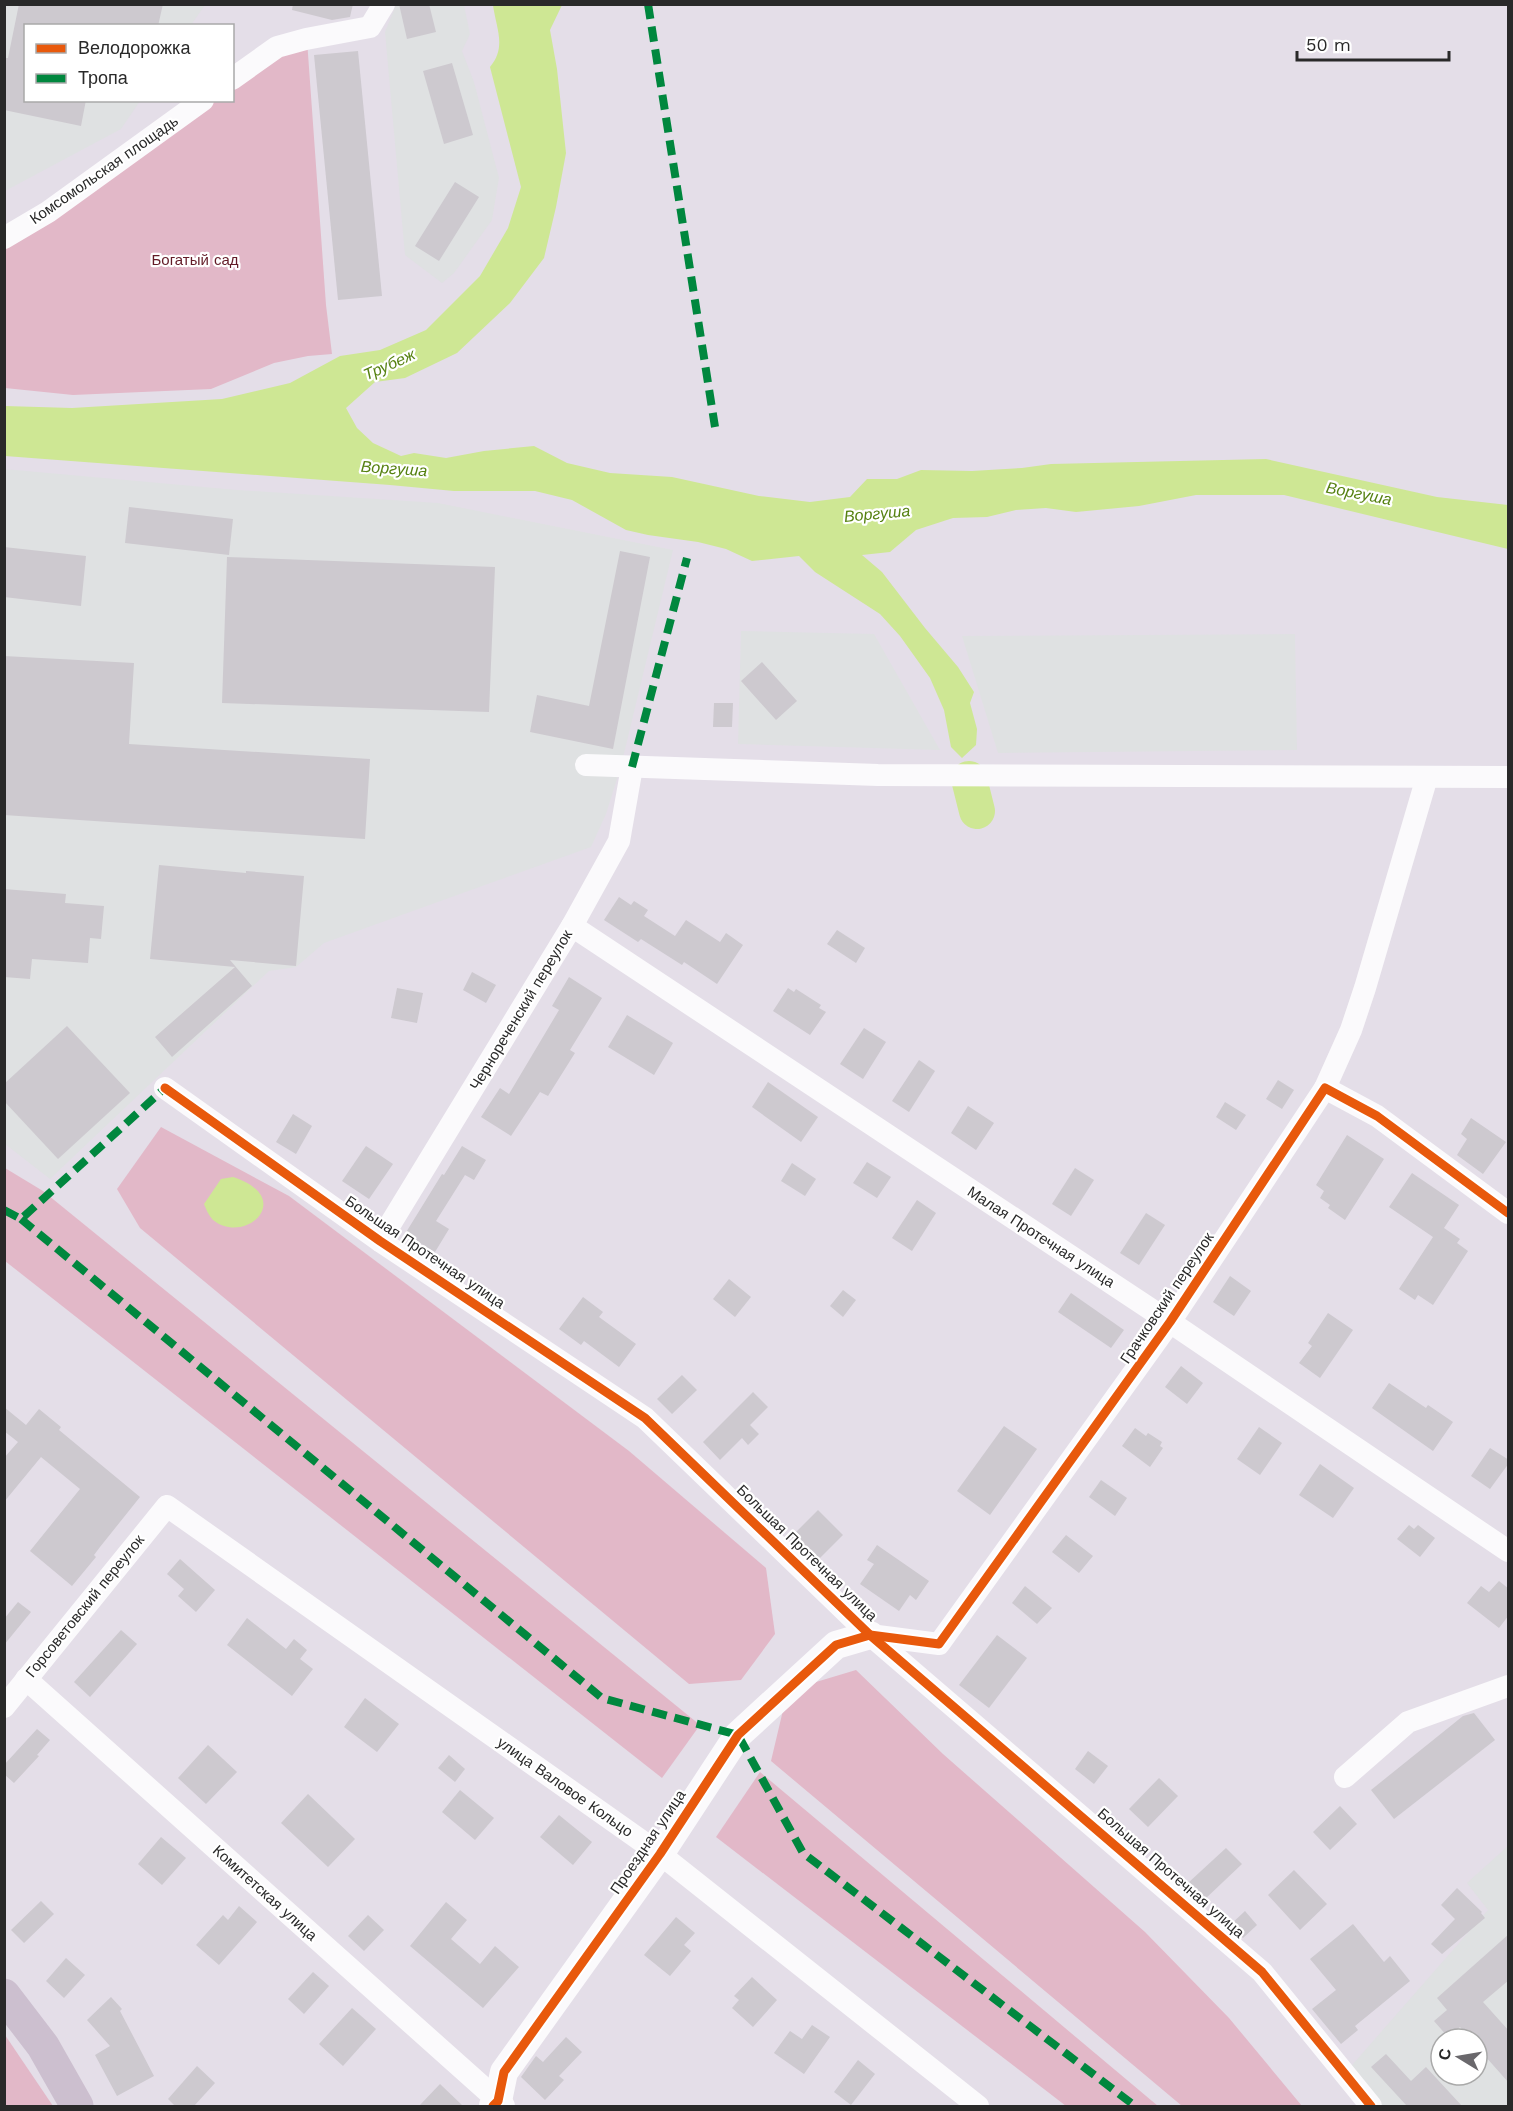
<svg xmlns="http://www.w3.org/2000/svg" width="1513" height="2111" font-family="'Work Sans',sans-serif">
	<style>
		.industrial { fill: #dfe1e2; fill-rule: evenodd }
		.green { fill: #e2b8c8 }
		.water { fill: #cee794 }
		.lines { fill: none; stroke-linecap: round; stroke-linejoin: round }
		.river { stroke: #cee794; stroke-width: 36 }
		.building { fill: #cdc9cf }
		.minor { stroke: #fbfafc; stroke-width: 22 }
		.tertiary { stroke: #fbfafc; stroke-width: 28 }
		.primary { stroke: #ccbfcf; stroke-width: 33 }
		.quiet { stroke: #00873e; stroke-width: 8; stroke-dasharray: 15 8; stroke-linecap: butt }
		.cycleway-casing { stroke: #fff; stroke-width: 13 }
		.cycleway { stroke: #e8590c; stroke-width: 9 }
		.labels { text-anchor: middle; stroke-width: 4.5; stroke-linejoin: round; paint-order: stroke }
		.street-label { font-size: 15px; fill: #292929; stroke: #fff }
		.park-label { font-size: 15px; fill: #631b27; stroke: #fff }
		.water-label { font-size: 16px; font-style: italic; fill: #558111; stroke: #fff }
	</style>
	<rect width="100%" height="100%" fill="#e4dee8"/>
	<!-- industrial -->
	<g class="industrial">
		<polygon points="5,5 205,5 191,25 26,26 26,100 140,101 121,129 5,191"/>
		<polygon points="396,5 464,5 470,34 462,51 474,82 499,178 492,220 454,273 442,283 405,255 385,32"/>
		<polygon points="4,469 237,490 438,503 673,550 621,766 606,814 591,847 324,943 296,967 269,971 50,1179 5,1144"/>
		<polygon points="741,631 874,634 940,750 738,744"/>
		<polygon points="1295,634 1297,750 998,753 962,636"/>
		<path d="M1508,1846V2106H1375L1346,2072L1488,1910L1467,1883ZM1441,2039H1477V2075H1441Z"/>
	</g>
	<!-- green -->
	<g class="green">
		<polygon points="307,40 326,305 332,354 308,356 274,363 211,389 73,395 5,388 4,238 203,101 232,100 233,80"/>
		<polygon points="161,1127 289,1196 629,1451 766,1568 775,1634 741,1680 689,1684 140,1228 117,1189"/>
		<polygon points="5,1168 43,1191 700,1725 662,1778 5,1261"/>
		<polygon points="856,1670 943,1754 1145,1932 1229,2018 1302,2106 1182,2106 771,1761 784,1706 816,1682"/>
		<polygon points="760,1772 1158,2106 1066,2106 716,1837"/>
		<polygon points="5,2035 53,2106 5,2106"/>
	</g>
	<!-- water -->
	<g class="water">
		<path d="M493,5H562L550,30L557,69L566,153L556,207L544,258L510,303L457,353L405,378L375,382L346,408L357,428L373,443L401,456L414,453L446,458L484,451L534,446L567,463L610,473L672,477L759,496L810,502L850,497L867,479H897L921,470L972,471L1022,468L1051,464L1266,459L1437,497L1508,505V549L1284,495H1196L1139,506L1076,512L1046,508L1016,510L987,517L953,518L916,530L890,552L862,555L882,572L925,628L958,667L974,692L970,703L977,729L976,745L962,758L951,747L944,710L930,678L900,636L880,614L815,572L799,556L752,561L726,549L698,542L648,535L626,530L572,500L535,491H454L390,485L5,456V406L72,408L222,399L290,383L340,356L380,350L426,330L480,276L508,228L521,187L490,67C507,47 496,28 493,5Z"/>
		<path d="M233,1177C297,1198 245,1246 213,1220C209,1216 206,1209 204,1204L221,1179Z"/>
	</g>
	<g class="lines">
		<!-- river -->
		<polyline class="river" points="969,779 977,811"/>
	</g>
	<!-- building -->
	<g class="building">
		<polygon points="19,4 163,4 158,26 26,26 26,100 86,100 81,126 4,110 4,58 8,58"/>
		<polygon points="293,4 353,4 350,17 332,20 292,10"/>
		<polygon points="399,4 429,4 436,32 407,39"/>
		<polygon points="358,51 382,296 338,300 314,55"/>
		<polygon points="452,63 473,135 444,144 423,71"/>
		<polygon points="455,182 479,197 439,261 415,246"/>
		<polygon points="129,507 233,519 229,555 125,543"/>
		<polygon points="4,547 86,556 81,606 4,597"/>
		<polygon points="620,551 650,557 613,749 530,732 537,695 589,706"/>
		<polygon points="227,557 495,567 489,712 222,703"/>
		<polygon points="4,656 134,663 129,744 370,759 365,839 4,815"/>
		<polygon points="762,662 797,701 776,720 741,681"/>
		<polygon points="714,703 733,703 732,727 713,727"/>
		<polygon points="159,865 246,873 246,871 304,876 296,966 230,960 252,986 172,1057 155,1037 235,967 150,959"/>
		<polygon points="4,889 66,894 65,903 104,906 101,939 90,938 88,963 32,959 30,979 4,977"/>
		<polygon points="619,897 631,905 634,901 648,910 644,916 675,936 686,920 720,942 726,933 743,945 717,984 684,962 682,965 641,939 638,942 604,920"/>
		<polygon points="837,930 865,948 856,963 827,944"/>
		<polygon points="472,972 496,985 486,1003 463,990"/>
		<polygon points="569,977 602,998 570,1050 575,1053 548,1096 540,1092 511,1136 481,1117 500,1088 509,1094 559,1010 552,1006"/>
		<polygon points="397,988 423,993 417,1023 391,1018"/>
		<polygon points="788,988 794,992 796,989 821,1005 819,1008 826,1012 810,1035 773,1011"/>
		<polygon points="627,1015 673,1043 654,1075 608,1047"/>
		<polygon points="67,1026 130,1093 58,1159 4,1101 4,1084"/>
		<polygon points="864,1028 886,1042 863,1079 840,1064"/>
		<polygon points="919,1060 935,1071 909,1112 892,1101"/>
		<polygon points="1278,1080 1294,1090 1282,1109 1266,1099"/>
		<polygon points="768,1082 818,1117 801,1142 752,1107"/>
		<polygon points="1225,1102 1246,1115 1236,1130 1216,1117"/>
		<polygon points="968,1106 994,1123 976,1150 951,1133"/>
		<polygon points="293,1114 312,1126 296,1154 276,1142"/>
		<polygon points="1471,1118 1506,1142 1483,1174 1457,1155 1467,1139 1461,1134"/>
		<polygon points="1347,1135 1384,1159 1345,1220 1328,1208 1330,1205 1320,1198 1324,1191 1316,1185"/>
		<polygon points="366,1146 393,1164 369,1199 342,1181"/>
		<polygon points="462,1146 486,1160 474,1180 465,1175 436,1221 449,1229 435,1252 405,1234 442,1174 444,1175"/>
		<polygon points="867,1162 891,1177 877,1198 853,1183"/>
		<polygon points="792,1163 816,1179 805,1196 781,1181"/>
		<polygon points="1075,1168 1094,1180 1071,1216 1052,1204"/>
		<polygon points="1412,1173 1459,1205 1444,1228 1460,1239 1457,1243 1468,1251 1433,1305 1418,1295 1415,1300 1399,1289 1433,1237 1389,1207"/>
		<polygon points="917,1200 936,1213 912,1251 892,1238"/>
		<polygon points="1146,1213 1165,1225 1139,1265 1120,1253"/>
		<polygon points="1230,1276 1251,1291 1234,1316 1213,1302"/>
		<polygon points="729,1279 751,1297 735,1317 713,1299"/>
		<polygon points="843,1290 856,1300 843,1317 830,1306"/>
		<polygon points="1071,1293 1124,1330 1111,1348 1058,1312"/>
		<polygon points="583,1297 603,1312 599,1317 636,1344 619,1367 584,1341 581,1345 559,1329"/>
		<polygon points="1328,1313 1353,1330 1320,1378 1299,1363 1312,1346 1308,1343"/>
		<polygon points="1181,1366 1203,1383 1187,1404 1165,1387"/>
		<polygon points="682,1375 697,1390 672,1414 657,1399"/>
		<polygon points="1389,1383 1426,1408 1428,1405 1453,1422 1433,1451 1372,1408"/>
		<polygon points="753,1392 768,1407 750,1425 759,1434 748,1445 742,1438 720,1460 703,1442"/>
		<polygon points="4,1407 26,1425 39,1409 61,1427 59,1430 140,1497 100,1547 94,1555 96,1557 72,1586 30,1551 80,1489 41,1457 4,1502 4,1458 18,1442 4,1431"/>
		<polygon points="1004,1426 1037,1449 990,1515 957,1491"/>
		<polygon points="1259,1427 1282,1443 1260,1475 1237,1459"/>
		<polygon points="1135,1428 1146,1436 1148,1433 1162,1442 1160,1446 1163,1448 1150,1467 1122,1446"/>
		<polygon points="1490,1448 1509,1460 1509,1463 1490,1489 1471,1476"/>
		<polygon points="1320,1464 1354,1488 1333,1518 1299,1495"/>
		<polygon points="1101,1480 1127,1498 1115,1516 1089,1497"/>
		<polygon points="818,1510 843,1535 816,1562 791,1537"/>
		<polygon points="1409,1525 1414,1529 1418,1525 1435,1538 1420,1557 1397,1539"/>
		<polygon points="1066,1535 1093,1556 1079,1573 1052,1552"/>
		<polygon points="877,1545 929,1581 916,1600 910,1595 899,1611 860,1584 874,1564 867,1560"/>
		<polygon points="180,1559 215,1590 196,1612 178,1596 184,1589 167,1574"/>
		<polygon points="1499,1581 1509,1589 1509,1615 1499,1628 1467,1603 1481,1586 1489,1592"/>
		<polygon points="1025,1586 1052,1608 1037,1624 1012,1603"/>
		<polygon points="18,1602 31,1612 4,1645 4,1619"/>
		<polygon points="247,1618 286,1649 294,1639 307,1650 300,1659 313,1669 292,1696 227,1645"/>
		<polygon points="121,1630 137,1644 90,1697 74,1682"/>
		<polygon points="997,1635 1027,1658 989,1708 959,1685"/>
		<polygon points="365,1698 399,1724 377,1752 344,1727"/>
		<polygon points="1474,1713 1495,1740 1394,1819 1371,1790 1463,1716"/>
		<polygon points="37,1729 50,1740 37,1755 39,1756 14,1783 4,1774 4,1765"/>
		<polygon points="208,1745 237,1772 206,1804 178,1778"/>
		<polygon points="1088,1751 1108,1766 1094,1784 1075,1769"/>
		<polygon points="449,1755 465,1769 455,1782 438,1768"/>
		<polygon points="1159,1778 1178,1796 1148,1827 1129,1809"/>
		<polygon points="460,1790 494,1818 475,1840 442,1812"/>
		<polygon points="308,1794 355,1839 328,1867 281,1823"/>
		<polygon points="1340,1806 1357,1824 1330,1850 1313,1832"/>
		<polygon points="559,1815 592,1842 573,1865 540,1837"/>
		<polygon points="161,1837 186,1858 162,1885 138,1864"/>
		<polygon points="1226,1848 1242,1864 1204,1900 1188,1883"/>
		<polygon points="1294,1870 1327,1904 1300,1930 1268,1895"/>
		<polygon points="1457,1888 1482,1912 1481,1913 1485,1918 1442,1954 1431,1944 1455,1919 1441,1905"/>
		<polygon points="41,1901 54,1914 24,1943 11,1930"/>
		<polygon points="446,1902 467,1920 451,1939 480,1964 495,1946 519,1967 483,2008 410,1946"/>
		<polygon points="239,1906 257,1922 219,1965 196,1945 223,1915 228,1920"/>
		<polygon points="1245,1911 1257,1925 1243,1938 1229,1926"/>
		<polygon points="368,1915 384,1930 364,1951 348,1936"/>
		<polygon points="676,1917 695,1933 684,1945 691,1951 670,1976 644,1955"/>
		<polygon points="1353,1924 1384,1962 1390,1956 1410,1981 1355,2026 1358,2030 1341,2044 1312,2009 1336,1990 1310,1959"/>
		<polygon points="1509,1934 1509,1980 1483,2002 1509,2031 1509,2083 1477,2047 1477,2039 1470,2039 1460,2027 1448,2037 1434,2021 1447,2010 1437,1998"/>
		<polygon points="66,1958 85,1975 64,1998 46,1981"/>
		<polygon points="313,1972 329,1986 304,2014 288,1999"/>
		<polygon points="752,1977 777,2000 753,2027 732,2008 739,2000 734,1996"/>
		<polygon points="111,1997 122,2009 120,2011 154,2076 117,2096 95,2055 110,2046 87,2020"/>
		<polygon points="352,2008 376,2029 343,2066 319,2044"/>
		<polygon points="812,2025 830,2037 804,2074 774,2053 790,2031 802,2039"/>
		<polygon points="566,2037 582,2052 559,2076 564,2080 545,2100 521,2077 536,2056 543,2062"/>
		<polygon points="1386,2054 1411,2081 1426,2067 1462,2106 1407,2106 1371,2067"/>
		<polygon points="858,2060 875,2074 851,2105 834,2092"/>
		<polygon points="197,2066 215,2083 194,2106 175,2106 168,2099"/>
		<polygon points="440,2084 463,2106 419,2106"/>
	</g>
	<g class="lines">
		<!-- minor -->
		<g class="minor">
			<polyline points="232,79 277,47 306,39 370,27 384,4"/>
			<polyline points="4,238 48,212 203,100"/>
			<polyline points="586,765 878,775 1508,777"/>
			<polyline points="572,926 1170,1322 1508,1551"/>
			<polyline points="165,1088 380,1241 645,1418 870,1635 1262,1972 1371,2106"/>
			<polyline points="1325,1088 1351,1030 1365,988 1427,777"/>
			<polyline points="380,1241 572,926 619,841 632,767"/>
			<polyline points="870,1635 939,1644 1170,1322 1325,1088 1377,1116 1508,1213"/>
			<polyline points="26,1679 504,2106"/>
			<polyline points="4,1707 167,1506 660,1854 978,2106"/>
			<polyline points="1345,1777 1408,1722 1508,1686"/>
		</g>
		<!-- tertiary -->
		<polyline class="tertiary" points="493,2106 498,2101 504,2072 660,1854 738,1735 836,1645 870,1635"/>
		<!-- primary -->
		<polyline class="primary" points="4,1995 43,2046 77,2106"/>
		<!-- quiet -->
		<g class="quiet">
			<polyline points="648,4 715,427"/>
			<polyline points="632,767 687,558"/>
			<polyline points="4,1210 21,1219 165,1088"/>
			<polyline points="21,1219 602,1698 738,1735 803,1853 1135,2106"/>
		</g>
		<!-- cycleway casing -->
		<g class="cycleway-casing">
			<g id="cycleway">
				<polyline points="165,1088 380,1241 645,1418 870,1635 1262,1972 1371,2106"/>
				<polyline points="493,2106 498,2101 504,2072 660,1854 738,1735 836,1645 870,1635 939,1644 1170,1322 1325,1088 1377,1116 1508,1213"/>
			</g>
		</g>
		<!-- cycleway -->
		<use href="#cycleway" class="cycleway"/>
	</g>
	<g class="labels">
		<!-- street labels -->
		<g class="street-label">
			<text transform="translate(104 170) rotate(-35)" y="5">Комсомольская площадь</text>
			<text transform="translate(521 1010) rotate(-59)" y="5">Чернореченский переулок</text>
			<text transform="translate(1041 1237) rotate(33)" y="5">Малая Протечная улица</text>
			<text transform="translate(425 1252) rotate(34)" y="5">Большая Протечная улица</text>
			<text transform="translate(1167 1298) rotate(-56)" y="5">Грачковский переулок</text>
			<text transform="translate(807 1553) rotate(44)" y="5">Большая Протечная улица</text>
			<text transform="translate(85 1606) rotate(-51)" y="5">Горсоветовский переулок</text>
			<text transform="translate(565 1787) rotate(35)" y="5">улица Валовое Кольцо</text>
			<text transform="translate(648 1842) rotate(-56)" y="5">Проездная улица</text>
			<text transform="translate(1171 1873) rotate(41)" y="5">Большая Протечная улица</text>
			<text transform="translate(265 1893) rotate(42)" y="5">Комитетская улица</text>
		</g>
		<!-- park labels -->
		<g class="park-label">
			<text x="195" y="265">Богатый сад</text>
		</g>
		<!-- water labels -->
		<g class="water-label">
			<text transform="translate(389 364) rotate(-24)" y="6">Трубеж</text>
			<text transform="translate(394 468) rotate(4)" y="6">Воргуша</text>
			<text transform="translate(1359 493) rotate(11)" y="6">Воргуша</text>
			<text transform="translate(877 513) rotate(-5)" y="6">Воргуша</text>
		</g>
	</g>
	<!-- border -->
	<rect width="1513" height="2111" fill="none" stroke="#292929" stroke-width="12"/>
	<!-- legend -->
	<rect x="24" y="24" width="210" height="78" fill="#ffffff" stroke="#a9a9a9" stroke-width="1.5"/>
	<rect x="36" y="44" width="30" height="9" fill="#e8590c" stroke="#a9a9a9" stroke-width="1.5"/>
	<text x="78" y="54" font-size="18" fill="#292929">Велодорожка</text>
	<rect x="36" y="74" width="30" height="9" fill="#00873e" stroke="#a9a9a9" stroke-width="1.5"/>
	<text x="78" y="84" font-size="18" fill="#292929">Тропа</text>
	<!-- north arrow -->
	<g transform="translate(1459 2057) rotate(281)"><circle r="28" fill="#ffffff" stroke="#a9a9a9" stroke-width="1.5"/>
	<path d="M0-4.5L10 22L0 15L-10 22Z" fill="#6a686c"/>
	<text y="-9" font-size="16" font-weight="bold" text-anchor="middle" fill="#292929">С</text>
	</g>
	<!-- scale -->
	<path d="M1297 51v9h152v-9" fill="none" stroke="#292929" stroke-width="3"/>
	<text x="1306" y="51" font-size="18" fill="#292929" stroke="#ffffff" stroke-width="4.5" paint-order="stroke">50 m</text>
</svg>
